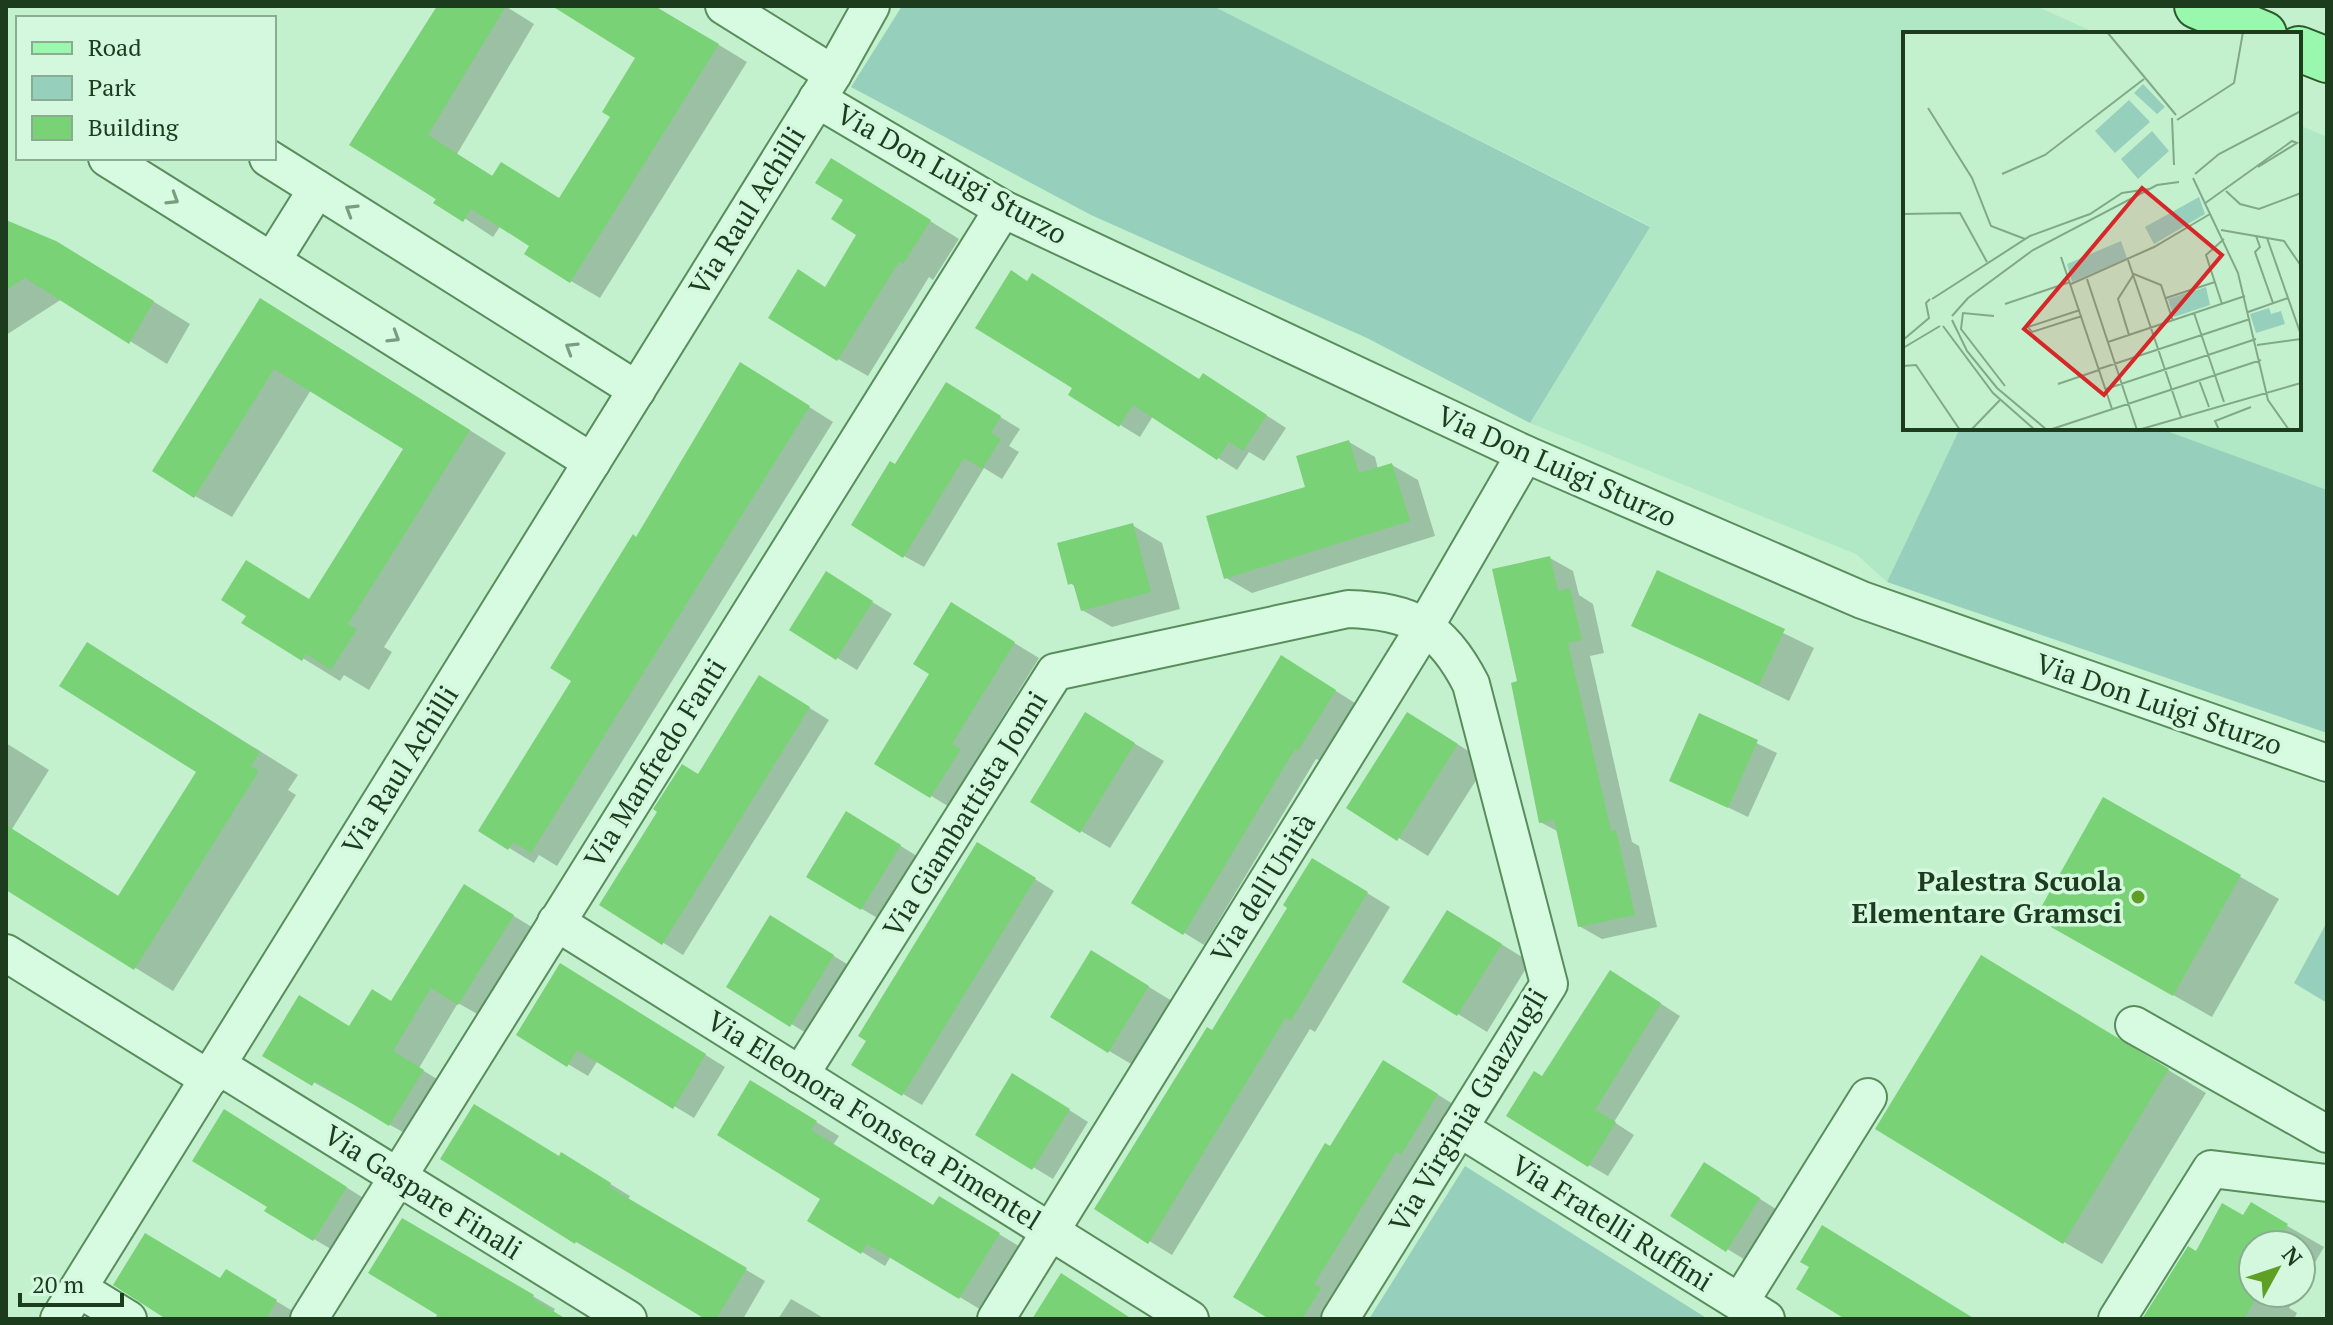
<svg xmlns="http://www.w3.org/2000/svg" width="2333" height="1325" font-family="'PT Serif',serif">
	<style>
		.farmland { fill: #b0e7c5 }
		.green { fill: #96d0bc }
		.shadow { fill: #0003 }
		.building { fill: #7ad276 }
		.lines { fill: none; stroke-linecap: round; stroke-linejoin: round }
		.minor-casing { stroke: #588d5c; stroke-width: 40 }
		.primary-casing { stroke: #2d5a2d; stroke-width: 48 }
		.minor { stroke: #d7fbe0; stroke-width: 36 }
		.primary { stroke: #99f7ae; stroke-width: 44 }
		.oneway { stroke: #7a9c7f }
		.poi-dot { fill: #5ea024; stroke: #d3f8dd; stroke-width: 3 }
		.labels { text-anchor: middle; stroke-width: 7; stroke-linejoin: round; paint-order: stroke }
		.street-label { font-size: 28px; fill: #1d3c1e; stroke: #d3f8dd }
		.poi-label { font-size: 28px; font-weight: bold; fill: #1d3c1e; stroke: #d3f8dd; text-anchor: end }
		.inset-road { fill: none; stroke: #81a988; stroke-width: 2 }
		.view { fill: #d62828; fill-opacity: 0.15; stroke: #d62828; stroke-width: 4 }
		.inset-edge { fill: none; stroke: #1d3c1e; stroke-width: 4 }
	</style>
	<rect width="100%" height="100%" fill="#c3f1ce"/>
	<!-- farmland -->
	<g class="farmland">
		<polygon points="1213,6 2036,6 2098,34 1905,34 1905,428 1960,428 1887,582 1856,554 1530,423 1650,226"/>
		<polygon points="2299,125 2327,137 2327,490 2159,428 2299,428"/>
	</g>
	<!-- green -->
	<g class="green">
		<polygon points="902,6 1213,6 1650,227 1530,423 1367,338 1091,215 851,87"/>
		<polygon points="1960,428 2159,428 2327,490 2327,733 1887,582"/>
		<polygon points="2327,922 2327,1003 2294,983"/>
		<polygon points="1465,1166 1708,1319 1369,1319"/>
	</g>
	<!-- shadow -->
	<g class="shadow">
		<polygon points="439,6 505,6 534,24 457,154 494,177 561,200 613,117 638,57 582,6 655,6 747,62 600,298 571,281 532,245 501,225 493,237 352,144"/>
		<polygon points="861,178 959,239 933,280 929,277 868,376 838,359 827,288 859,235 846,199"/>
		<polygon points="6,228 94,265 190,324 167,364 62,299 6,335"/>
		<polygon points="298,322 506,453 384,647 392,652 369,690 344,675 340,681 244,622 310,600 406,449 311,390 232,517 195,496"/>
		<polygon points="765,379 833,422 557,866 539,855 534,863 481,831 574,681 637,539"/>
		<polygon points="1200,380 1223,387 1286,428 1264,461 1249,452 1237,470 1153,416 1140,437 1071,395 1075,388"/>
		<polygon points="966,396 1020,429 1009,446 1019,452 1002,479 984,468 924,567 904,556 895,466"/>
		<polygon points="1349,442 1375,457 1378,469 1392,465 1418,480 1435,536 1252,593 1226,578"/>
		<polygon points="1132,525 1162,543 1180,609 1112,627 1082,610 1076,587 1070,583"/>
		<polygon points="1550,558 1573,571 1579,595 1593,604 1604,653 1590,656 1632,842 1639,846 1657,927 1602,939 1579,926 1559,832 1540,822 1520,683"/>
		<polygon points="1658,572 1814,648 1789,701 1634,625"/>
		<polygon points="846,586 892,614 857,670 792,630"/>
		<polygon points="977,620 1039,658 976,760 985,765 956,811 877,763"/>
		<polygon points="126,667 298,775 288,790 296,795 173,991 6,888 6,743 49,770 12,829 120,897 199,771"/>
		<polygon points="1301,669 1355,703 1319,760 1316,759 1204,945 1134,902"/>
		<polygon points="779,689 829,720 683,955 602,905 699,776"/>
		<polygon points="1700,716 1777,753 1748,817 1671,780"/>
		<polygon points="1437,731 1487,763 1428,856 1349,807"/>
		<polygon points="1115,732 1164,761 1110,848 1081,831"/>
		<polygon points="2104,799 2279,899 2212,1017 2037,918"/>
		<polygon points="867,825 920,858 881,920 862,909"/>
		<polygon points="998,856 1054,891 922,1105 903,1094"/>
		<polygon points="1336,874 1390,907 1315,1032 1310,1029 1172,1255 1097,1209 1213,1033"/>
		<polygon points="491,902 540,932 486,1019 458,1003 419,1068 450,1087 417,1140 265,1055 350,1028 392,1003"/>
		<polygon points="1477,929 1530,962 1487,1032 1458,1014"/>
		<polygon points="800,935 863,974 821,1042 729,986"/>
		<polygon points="1121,970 1177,1004 1138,1068 1109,1051"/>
		<polygon points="580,977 725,1067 694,1118 598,1060 588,1076 519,1035"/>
		<polygon points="2021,980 2206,1093 2102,1264 2064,1242"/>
		<polygon points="1630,984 1680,1016 1614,1122 1634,1135 1608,1176 1589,1165 1543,1079"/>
		<polygon points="1408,1076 1461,1109 1333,1319 1273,1319 1331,1149"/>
		<polygon points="1033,1087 1088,1122 1053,1179 978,1134"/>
		<polygon points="774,1096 839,1136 833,1145 934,1207 939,1198 1022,1248 983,1311 891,1256 885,1266 810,1220 823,1198"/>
		<polygon points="244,1123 365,1199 334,1251 267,1211 270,1207"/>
		<polygon points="443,1158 560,1158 581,1166 630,1196 628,1200 765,1281 743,1319 709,1319 576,1242"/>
		<polygon points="1724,1176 1779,1211 1747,1261 1673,1216"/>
		<polygon points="2251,1205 2324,1247 2301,1287 2301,1245 2253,1245 2253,1293 2298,1293 2289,1308 2297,1313 2294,1319 2143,1319 2197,1253 2244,1218"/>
		<polygon points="403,1220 555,1309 553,1313 563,1319 435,1319 438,1313"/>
		<polygon points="221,1281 246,1283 296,1313 293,1319 194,1319"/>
		<polygon points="791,1299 810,1310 825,1319 778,1319"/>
	</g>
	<!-- building -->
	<g class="building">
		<polygon points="437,6 506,6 428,135 492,176 501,162 559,198 610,117 602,112 635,58 552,6 654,6 719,44 570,283 524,254 529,246 471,209 463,222 433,203 436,199 349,145"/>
		<polygon points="831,158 931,220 903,264 899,262 837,361 768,318 798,269 825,287 856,235 831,219 843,200 815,183"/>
		<polygon points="6,220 56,241 154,301 129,344 25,278 6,290"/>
		<polygon points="1011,270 1027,281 1032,273 1199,379 1203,373 1267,415 1243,451 1229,442 1217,460 1133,405 1119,427 1068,395 1072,388 975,328"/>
		<polygon points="260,298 470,430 348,624 357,629 331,670 306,654 302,661 241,623 246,616 221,600 246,560 309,599 403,449 274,369 194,498 152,471"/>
		<polygon points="740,362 810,406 531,853 513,842 508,850 478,831 571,681 550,668 633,534 636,537"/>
		<polygon points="946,382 1001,416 991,433 1001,439 982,469 964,458 903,558 851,525 890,461 895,464"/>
		<polygon points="1349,440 1359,473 1392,463 1410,521 1224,579 1206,516 1305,487 1296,456"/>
		<polygon points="1133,523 1151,592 1081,611 1073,583 1068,585 1057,543"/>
		<polygon points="1550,556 1558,591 1570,588 1582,640 1568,643 1611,831 1616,830 1635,915 1578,927 1554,820 1539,823 1511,683 1517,681 1492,569"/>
		<polygon points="1657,570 1785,629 1759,685 1631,626"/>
		<polygon points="826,571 873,601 836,660 789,630"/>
		<polygon points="951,602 1015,642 952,744 961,749 930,798 874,764 929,674 913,664"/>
		<polygon points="87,642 260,752 251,766 259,771 134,970 6,890 6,825 118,896 196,772 59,686"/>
		<polygon points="1281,655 1336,690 1298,751 1295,749 1183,935 1131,903"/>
		<polygon points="759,675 810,707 662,945 599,905 657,812 653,809 682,764 698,774"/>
		<polygon points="1085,712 1135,743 1080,833 1030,802"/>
		<polygon points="1407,712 1458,744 1397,841 1346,808"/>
		<polygon points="1699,713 1758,740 1728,808 1669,781"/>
		<polygon points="2103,797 2241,875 2173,996 2035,918"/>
		<polygon points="846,811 901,845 861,910 806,877"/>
		<polygon points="977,842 1036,878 902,1096 851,1065 866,1041 858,1036"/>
		<polygon points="1312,858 1368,892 1291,1021 1286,1017 1148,1244 1094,1209 1207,1027 1212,1030 1287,908 1283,905"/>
		<polygon points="464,884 514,915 458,1005 431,988 393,1051 424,1070 389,1126 315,1081 312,1086 262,1056 299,995 349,1026 372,989 391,1001"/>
		<polygon points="1447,910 1502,944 1457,1016 1402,982"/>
		<polygon points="770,915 834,955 790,1027 726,987"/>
		<polygon points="1091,950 1149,986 1108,1053 1050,1017"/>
		<polygon points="1981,955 2169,1069 2063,1244 1875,1129"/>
		<polygon points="560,963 706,1054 673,1109 577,1050 567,1067 516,1035"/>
		<polygon points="1610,970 1661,1003 1595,1110 1616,1122 1588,1167 1506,1116 1534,1071 1542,1076"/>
		<polygon points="1383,1060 1438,1094 1401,1155 1396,1152 1314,1284 1321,1288 1302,1319 1269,1319 1233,1297 1325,1143 1330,1146"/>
		<polygon points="1012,1073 1070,1109 1032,1170 975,1135"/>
		<polygon points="750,1080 817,1121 811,1130 933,1205 939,1196 1000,1233 959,1299 867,1244 861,1254 807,1221 820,1199 717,1135"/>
		<polygon points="474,1104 559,1156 561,1152 611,1183 609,1187 747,1268 716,1319 705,1319 576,1241 575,1244 440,1159"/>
		<polygon points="224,1109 347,1187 313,1241 264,1211 267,1207 192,1161"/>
		<polygon points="1704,1162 1760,1198 1726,1252 1670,1216"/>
		<polygon points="2251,1202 2288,1224 2276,1245 2253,1245 2253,1285 2248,1293 2259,1293 2244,1319 2142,1319 2188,1246 2196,1251 2222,1203 2243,1215"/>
		<polygon points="402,1218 534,1295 532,1298 566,1319 444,1319 368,1273"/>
		<polygon points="1822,1225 1975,1319 1845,1319 1796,1289 1809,1267 1800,1262"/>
		<polygon points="145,1233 220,1278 226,1269 277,1300 266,1319 166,1319 113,1285"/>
		<polygon points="1061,1273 1132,1319 1032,1319"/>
	</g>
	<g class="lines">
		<!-- minor casing -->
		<g class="minor-casing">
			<g id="minor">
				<polyline points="724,6 833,74"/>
				<polyline points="817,99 1003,209 1525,454 1862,600 2327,763"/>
				<polyline points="107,158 592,462"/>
				<polyline points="268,158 637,390"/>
				<polyline points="272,261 317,189"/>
				<polyline points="556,922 1190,1319"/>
				<polyline points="6,953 209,1079"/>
				<polyline points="2134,1025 2327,1134"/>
				<polyline points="217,1065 628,1319"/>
				<path d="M800,1075L1055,672L1348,609C1412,611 1442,627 1471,684L1549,984L1340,1319"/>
				<polyline points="1459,1128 1766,1319"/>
				<polyline points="79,1289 128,1319"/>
				<polyline points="1740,1302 1868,1097"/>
				<polyline points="59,1319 833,74 871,6"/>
				<polyline points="309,1319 1003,209"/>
				<polyline points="996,1319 1426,625 1525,454"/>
				<polyline points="2117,1319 2211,1169 2327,1183"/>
			</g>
		</g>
		<!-- primary casing -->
		<g class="primary-casing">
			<g id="primary">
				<polyline points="2197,6 2264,34"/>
				<polyline points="2299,49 2327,60"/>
			</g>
		</g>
		<!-- minor -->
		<use href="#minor" class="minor"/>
		<!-- primary -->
		<use href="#primary" class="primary"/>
	</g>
	<!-- one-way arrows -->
	<defs><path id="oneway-chevron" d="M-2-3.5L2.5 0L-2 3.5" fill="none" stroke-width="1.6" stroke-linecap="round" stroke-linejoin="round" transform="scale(2)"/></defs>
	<g class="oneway">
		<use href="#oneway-chevron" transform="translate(173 199) rotate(32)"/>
		<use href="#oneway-chevron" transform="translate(351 210) rotate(-148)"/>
		<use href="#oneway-chevron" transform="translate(394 337) rotate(32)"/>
		<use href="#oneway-chevron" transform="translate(571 348) rotate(-148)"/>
	</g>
	<!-- markers -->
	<circle class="poi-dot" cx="2138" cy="897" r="8"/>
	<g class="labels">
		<!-- street labels -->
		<g class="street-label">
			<text transform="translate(952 174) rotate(29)" y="10">Via Don Luigi Sturzo</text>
			<text transform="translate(747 211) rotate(-58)" y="10">Via Raul Achilli</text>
			<text transform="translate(1557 466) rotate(24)" y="10">Via Don Luigi Sturzo</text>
			<text transform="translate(2159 704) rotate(19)" y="10">Via Don Luigi Sturzo</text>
			<text transform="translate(655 763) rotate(-58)" y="10">Via Manfredo Fanti</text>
			<text transform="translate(400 770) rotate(-58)" y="10">Via Raul Achilli</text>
			<text transform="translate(965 814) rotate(-58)" y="10">Via Giambattista Jonni</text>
			<text transform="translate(1263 888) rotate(-58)" y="10">Via dell'Unità</text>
			<text transform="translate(1468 1110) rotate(-59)" y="10">Via Virginia Guazzugli</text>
			<text transform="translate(874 1120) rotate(32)" y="10">Via Eleonora Fonseca Pimentel</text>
			<text transform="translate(423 1192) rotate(32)" y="10">Via Gaspare Finali</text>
			<text transform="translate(1612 1223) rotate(32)" y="10">Via Fratelli Ruffini</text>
		</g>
		<!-- poi labels -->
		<g class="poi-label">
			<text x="2122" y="891">Palestra Scuola<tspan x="2122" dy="32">Elementare Gramsci</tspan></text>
		</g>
	</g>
	<!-- overview -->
	<g transform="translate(1903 32)">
		<rect width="398" height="398" fill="#c3f1ce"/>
		<path d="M240,52L262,75L254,82L231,61ZM226,68L247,90L212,121L192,99ZM249,99L266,119L235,147L218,127ZM296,165L302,182L251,212L242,195ZM218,209L224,226L169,250L164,232ZM303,255L307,273L271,285L265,267ZM366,276L368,282L378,279L382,292L353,301L347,282Z" fill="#96d0bc"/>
		<path class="inset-road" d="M204,0L273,83M25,76L69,146L88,194L122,207M269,86L271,133M274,88L331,51L340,0M99,142L142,123L241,47M292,142L316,122L398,79M290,146L335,241L365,368L386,398M323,159L337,172L356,177L398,161M301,172L389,109L394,111L355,135M0,182L57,181L84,230M318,198L381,209L398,234M353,204L357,215L352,220L370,271M364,206L398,303M158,225L209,377M225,228L278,385M184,247L234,398M168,252L251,215L307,182M263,266L312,250M29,267L127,204L187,182L219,161L246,157M102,272L167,250M319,272L303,223L321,207M177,278L125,295L129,300L179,284M345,280L385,266M291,281L321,370M49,284L65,266L130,218L254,153L276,150M91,284L60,281L58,297L102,354M49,288L64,319L94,356L144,398M40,294L90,361L132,398M226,303L215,267L231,242L258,253L270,289M0,308L26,286L23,271L27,267M205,310L342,264M354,313L398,307M0,316L37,294M0,334L13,333L57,398M196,337L347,287M296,348L306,375M155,352L196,338M203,357L353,307M68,398L97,368M146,398L358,328M235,398L398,351M316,398L312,389L348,375"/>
		<path class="view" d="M239,156L319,223L201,363L121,297Z"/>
		<rect width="398" height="398" class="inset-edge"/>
	</g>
	<!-- border -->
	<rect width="2333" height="1325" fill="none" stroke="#1d3c1e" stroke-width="16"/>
	<!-- legend -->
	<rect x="16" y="16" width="260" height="144" fill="#d3f8dd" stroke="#8aad91" stroke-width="2"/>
	<rect x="32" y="42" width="40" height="12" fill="#99f7ae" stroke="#8aad91" stroke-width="2"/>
	<text x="88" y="56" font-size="24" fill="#1d3c1e">Road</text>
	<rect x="32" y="76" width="40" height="24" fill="#96d0bc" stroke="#8aad91" stroke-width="2"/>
	<text x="88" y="96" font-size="24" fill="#1d3c1e">Park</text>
	<rect x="32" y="116" width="40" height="24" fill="#7ad276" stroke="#8aad91" stroke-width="2"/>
	<text x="88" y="136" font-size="24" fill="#1d3c1e">Building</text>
	<!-- north arrow -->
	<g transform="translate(2277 1269) rotate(50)"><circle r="38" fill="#d3f8dd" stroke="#8aad91" stroke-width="2"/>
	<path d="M0-6L14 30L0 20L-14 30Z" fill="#5ea024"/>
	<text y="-12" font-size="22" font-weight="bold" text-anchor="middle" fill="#1d3c1e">N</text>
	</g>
	<!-- scale -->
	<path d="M20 1293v12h102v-12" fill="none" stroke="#1d3c1e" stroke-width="4"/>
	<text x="32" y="1293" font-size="24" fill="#1d3c1e" stroke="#d3f8dd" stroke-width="6" paint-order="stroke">20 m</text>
</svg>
